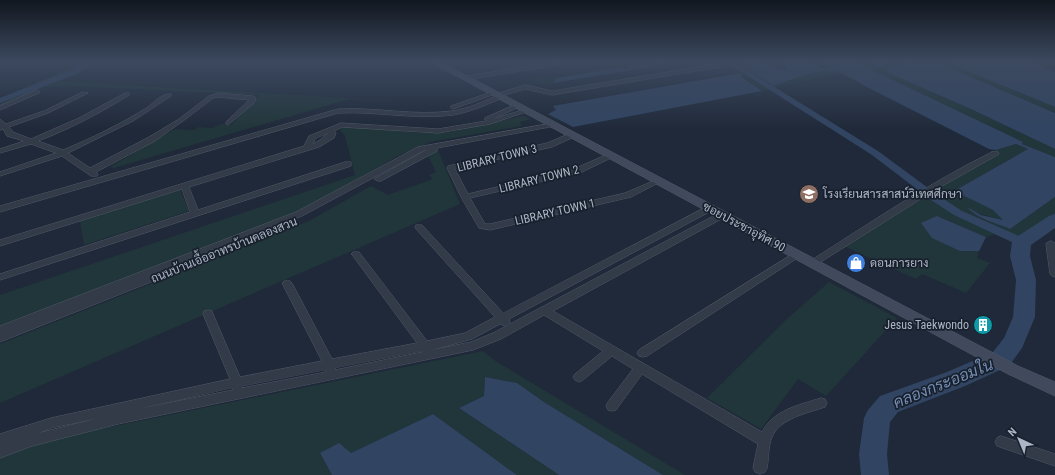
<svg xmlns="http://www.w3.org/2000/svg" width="1055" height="475" font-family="'Roboto Condensed',Sarabun,sans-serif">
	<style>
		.green { fill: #21363a }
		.water { fill: #314461 }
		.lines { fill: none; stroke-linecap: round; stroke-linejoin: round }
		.canal { fill: #314461; fill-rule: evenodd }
		.river { fill: #314461; fill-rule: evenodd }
		.street-casing { stroke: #505967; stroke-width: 1 }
		.secondary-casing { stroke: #505967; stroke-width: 1 }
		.street { fill: #333b49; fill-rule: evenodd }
		.secondary { fill: #404a5c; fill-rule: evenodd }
		.labels { text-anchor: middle; stroke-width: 3.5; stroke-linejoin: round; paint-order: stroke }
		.street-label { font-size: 12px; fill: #adb6c6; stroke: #18202d }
		.poi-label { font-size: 12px; fill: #adb6c6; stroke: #18202d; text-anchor: start }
		.near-water-label { font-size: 16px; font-style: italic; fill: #738bb0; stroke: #18202d }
	</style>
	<rect width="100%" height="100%" fill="#1f2939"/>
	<!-- green -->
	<g class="green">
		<polygon points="81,62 88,62 71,72 0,101 0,99"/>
		<polygon points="491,62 561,62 508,70"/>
		<path d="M725,62H736L774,86C788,81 821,69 835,71C846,74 854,79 863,85L838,73L762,91Z"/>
		<polygon points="855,62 866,62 877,68 887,64 899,63 902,65 884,71 971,109 1055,149 1055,157 1022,144 1023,142"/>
		<polygon points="936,62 945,62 1055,107 1055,113"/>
		<polygon points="577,74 557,78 553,83 541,84 525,80"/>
		<polygon points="55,81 417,102 349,99 114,168 110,167 175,129 194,130 199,127 212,128 222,124 231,125 260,95 69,86 46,87 0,105 1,101"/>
		<polygon points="523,116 531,119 520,122 522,126 430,142 398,156 331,194 290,215 0,326 0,295 355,175 345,136 339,129 347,126 418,133 450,132"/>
		<polygon points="1016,144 1028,149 954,191 993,210 1003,220 970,211 984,219 1010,229 1055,197 1055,216 1021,239 1013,241 996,234 986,237 937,216 960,251 979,251 977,258 990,263 966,293 922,274 916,279 844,246 932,193 996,150"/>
		<polygon points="438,150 460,204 0,403 0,344 309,221 371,186 388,195 433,179 429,175 436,172 428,156"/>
		<polygon points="180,190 189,211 84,245 80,221"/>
		<polygon points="829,282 897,318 826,396 798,379 761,429 707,398 788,318"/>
		<polygon points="483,351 494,360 685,475 663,475 544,402 517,383 485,377 484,396 459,408 559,475 517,475 433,414 351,453 320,453 332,475 0,475 0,457 41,441"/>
	</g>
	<!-- water -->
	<g class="water">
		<path d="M656,62H681L553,83L557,78L621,67L625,69H630L627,65C635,64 651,66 656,62Z"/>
		<path d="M736,62H767L779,69L785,70L787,67L778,62C786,62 803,60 810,62C818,65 819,71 830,67L820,62H855L1023,142L1022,144L1055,157V197L1010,229C996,223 977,219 967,207L981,215L1003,220L993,210L954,191L1028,149L1016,144L996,150L989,149L863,85C854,79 846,74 835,71C821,68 788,81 774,86Z"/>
		<polygon points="866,62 912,62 916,63 936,62 1055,113 1055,149 971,109 884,71 901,65 899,63 887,64 877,68"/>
		<polygon points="945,62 1030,62 1055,72 1055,107"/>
		<polygon points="741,73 742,77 762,91 573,127 548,114 556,110 553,106"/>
		<polygon points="937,216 986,237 979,251 960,251 932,238 921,223"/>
		<polygon points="485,377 517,383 544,402 663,475 559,475 459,408 484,396"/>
		<polygon points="433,414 517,475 332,475 320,453 339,443 351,453"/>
	</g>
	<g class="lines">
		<!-- canal -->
		<g class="canal">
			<polygon points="86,62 94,62 77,74 0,103 0,98 71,70"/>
			<polygon points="726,62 734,62 878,151 939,196 962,211 1026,239 1028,242 1026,245 1018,245 954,215 931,200 872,155"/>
			<polygon points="875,465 885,470 887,475 868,475 867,473 869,468"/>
		</g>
		<!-- river -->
		<polygon class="river" points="1055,214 1055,228 1031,245 1030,256 1036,280 1035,317 1022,348 1009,366 965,386 898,412 890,422 887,454 889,475 861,475 859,454 864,418 868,410 880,396 947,372 993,352 1004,338 1013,317 1016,280 1010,256 1012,242 1015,238 1049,216"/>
		<!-- street casing -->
		<g class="street-casing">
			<g id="street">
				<polygon points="559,62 575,62 466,80 463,78 466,76"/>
				<polygon points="1034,62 1043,62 1035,66 1032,64"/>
				<path d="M718,64L721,66L720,67L552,95L525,89L502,96V98C486,105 470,112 453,115C415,120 376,111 338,113L0,212V206L338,109C376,107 414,116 452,111C467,109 482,102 496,96L495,94L453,109L451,108V106L491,92H495L496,94L525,85L552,91Z"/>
				<polygon points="37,90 40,92 39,93 0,110 0,106"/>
				<path d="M83,92L88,93L48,113L9,127L13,132L31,139L79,118L125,93H129V95C100,113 70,129 38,141L63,150C92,138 121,124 148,107C154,102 163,93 171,94V96L133,121L68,153L90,168L149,137L179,119L209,96L218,93L253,96L256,98L254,103L228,125L226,124V122L249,100L218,97L213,98L183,121L155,141L96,172L98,174L97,176H91L62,156L0,176V172L56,153L31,144L0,153V149L24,141L7,136L3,129L0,130V119L6,124L44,111Z"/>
				<path d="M517,104L519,105V107L493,119L526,109L529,111L490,124L438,133L342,127L334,131L336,133L334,138L319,147L189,187L198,210L345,162H351V166L0,280V274L190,212L182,189L0,246V240L304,146L309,136L341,123L438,129L486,121L484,119L485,118ZM328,133L320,140L313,144L315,139Z"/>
				<polygon points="553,123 555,124 555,126 437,148 437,151 381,181 378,181 374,179 426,150 423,151 302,216 171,267 176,268 178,270 176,272 0,342 0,326 296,212 418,147"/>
				<polygon points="571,133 574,133 574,137 552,147 455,169 468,194 576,168 608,154 611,154 615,156 582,172 470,198 485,224 490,224 625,193 658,179 662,181 631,197 490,230 479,228 461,197 447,168 448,166 547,143"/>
				<path d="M992,152H998L999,154L935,190L816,265H810L808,263L810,261C870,223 929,183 992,152Z"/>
				<path d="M710,205L713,206L714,208L713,210L509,319L510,322L509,325L505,326L500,324L472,339L432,350L471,342L493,333L719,213H725L726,215L725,217L553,311L762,432C773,410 799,405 821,398L825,399L827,403L825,407C808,413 780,418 772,437C768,447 769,458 767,468L765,472L760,474L755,472L753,468L758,444L642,374L616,410L612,411L608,410L606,406L608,402L633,369L612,356L583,380L579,382L575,380L573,377L575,374L603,351L544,315L501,339L473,350L118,424L32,446L0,458V446L10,442L0,446V434L51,418L230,379L203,314L204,311L208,310L212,311L213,314L240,377L322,361L282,283L284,281H290L292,283L332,359L417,343L353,256L351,254L353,252H359L427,341L465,333L495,317L416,229L415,227L416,225H422L503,313ZM422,351L423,352L335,370V368ZM325,370L326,372L242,388L243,386ZM232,388L233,390L138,409ZM99,418L39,433L51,428Z"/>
				<polygon points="1051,241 1055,243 1055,277 1052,276 1050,274 1046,244"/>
				<polygon points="796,252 799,253 801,255 799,257 647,356 643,357 639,356 637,353 639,350"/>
				<polygon points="1001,436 1055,454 1055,466 997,446 995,442 997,438"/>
			</g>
		</g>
		<!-- secondary casing -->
		<g class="secondary-casing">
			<polygon id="secondary" points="431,62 441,62 1018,366 1055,382 1055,396 1008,374"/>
		</g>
		<!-- street -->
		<use href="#street" class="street"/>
		<!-- secondary -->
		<use href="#secondary" class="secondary"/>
	</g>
	<!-- sky -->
	<linearGradient id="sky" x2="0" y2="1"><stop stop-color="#11171f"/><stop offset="0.48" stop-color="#3c495f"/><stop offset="1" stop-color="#3c495f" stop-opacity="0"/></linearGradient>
	<rect width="1055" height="129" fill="url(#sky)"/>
	<!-- icons -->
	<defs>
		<g id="school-disc" transform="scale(1)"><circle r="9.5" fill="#8d6e63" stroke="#18202d"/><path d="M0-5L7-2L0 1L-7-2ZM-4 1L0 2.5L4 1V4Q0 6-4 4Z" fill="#fff"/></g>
		<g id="shop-disc" transform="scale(1)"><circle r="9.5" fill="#3f7fe0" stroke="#18202d"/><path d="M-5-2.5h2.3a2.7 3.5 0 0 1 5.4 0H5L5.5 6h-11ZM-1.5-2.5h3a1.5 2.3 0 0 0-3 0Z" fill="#fff"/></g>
		<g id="building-disc" transform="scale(1)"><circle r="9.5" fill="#0f9aa8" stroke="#18202d"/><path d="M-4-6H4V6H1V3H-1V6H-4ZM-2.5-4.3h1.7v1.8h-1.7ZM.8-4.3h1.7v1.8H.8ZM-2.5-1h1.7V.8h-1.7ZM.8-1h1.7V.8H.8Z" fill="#fff"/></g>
	</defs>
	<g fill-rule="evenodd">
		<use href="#school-disc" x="809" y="194"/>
		<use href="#shop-disc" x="856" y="263"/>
		<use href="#building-disc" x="983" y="325"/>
	</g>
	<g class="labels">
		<!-- street labels -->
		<g class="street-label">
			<text transform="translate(497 158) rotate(-14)" y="4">LIBRARY TOWN 3</text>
			<text transform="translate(539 179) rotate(-14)" y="4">LIBRARY TOWN 2</text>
			<text transform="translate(555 212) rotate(-13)" y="4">LIBRARY TOWN 1</text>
			<text transform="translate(744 227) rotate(28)" y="4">ซอยประชาอุทิศ 90</text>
			<text transform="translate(224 250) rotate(-22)" y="4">ถนนบ้านเอื้ออาทรบ้านคลองสวน</text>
		</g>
		<!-- poi labels -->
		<g class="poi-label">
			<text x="823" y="198">โรงเรียนสารสาสน์วิเทศศึกษา</text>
			<text x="870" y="267">ดอนการยาง</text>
			<text x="969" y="329" text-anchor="end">Jesus Taekwondo</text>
		</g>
		<!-- near-water labels -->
		<g class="near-water-label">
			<text transform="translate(943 383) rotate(-22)" y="6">คลองกระออมใน</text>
		</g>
	</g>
	<!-- north arrow -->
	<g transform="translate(1019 439) rotate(316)" stroke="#18202d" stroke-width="3" paint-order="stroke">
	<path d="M0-3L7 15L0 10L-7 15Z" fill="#adb6c6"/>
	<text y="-6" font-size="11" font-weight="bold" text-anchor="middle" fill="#adb6c6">N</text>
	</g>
</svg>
